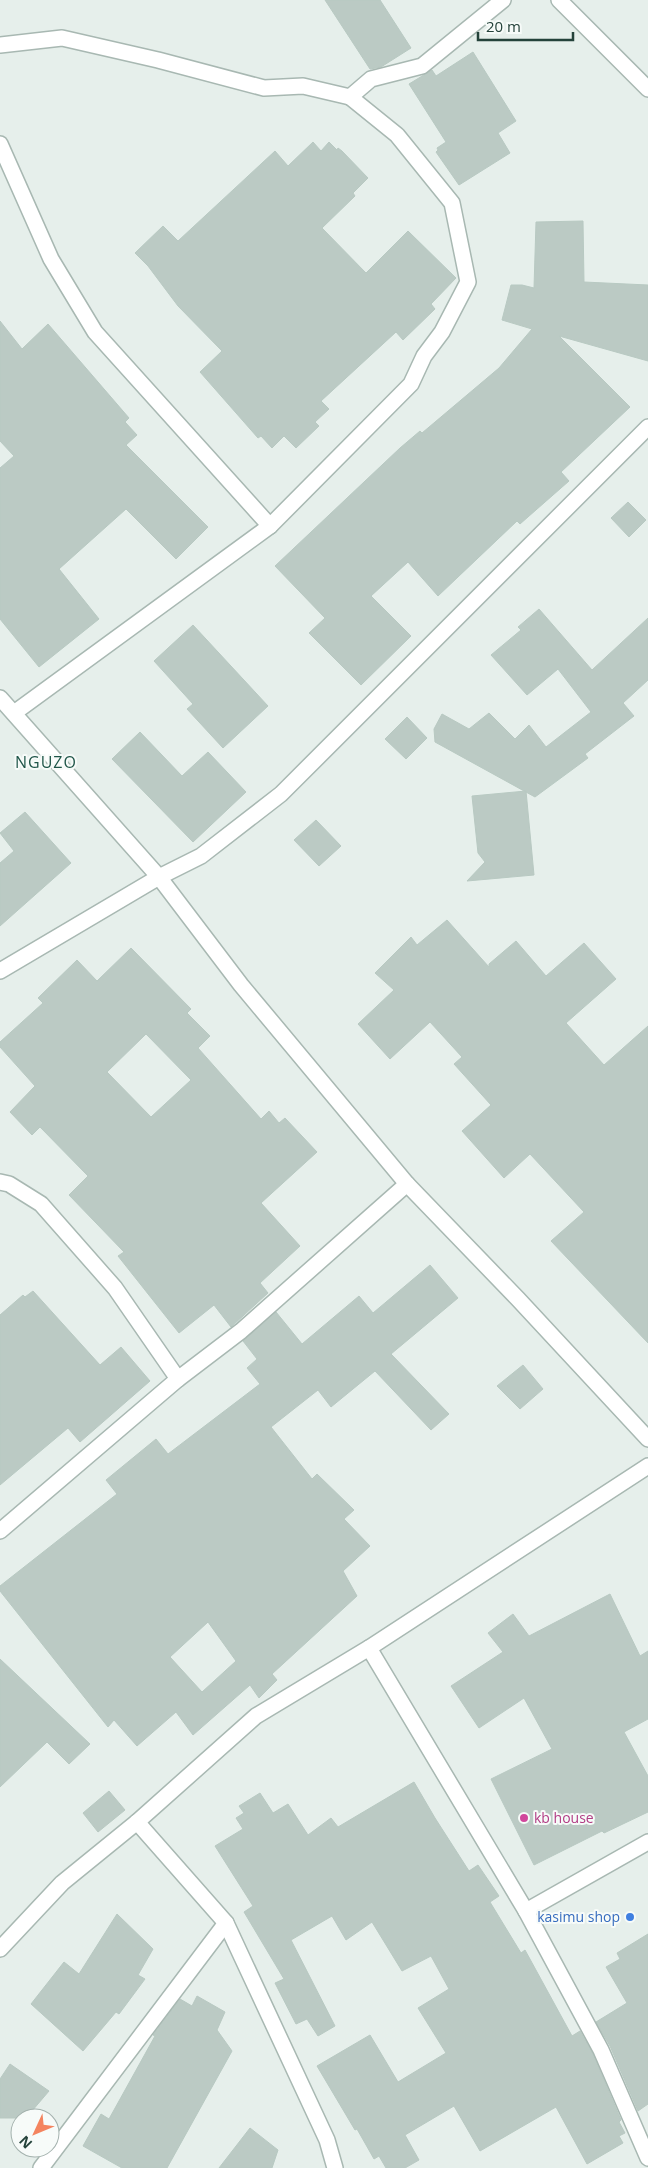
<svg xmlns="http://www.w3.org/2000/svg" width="648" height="2168" font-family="'Open Sans',sans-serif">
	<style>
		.building { fill: #bbcac4; stroke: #b8c9c2; fill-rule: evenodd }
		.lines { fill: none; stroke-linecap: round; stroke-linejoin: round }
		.minor-casing { stroke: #a8b8b2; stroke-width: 18 }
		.minor { stroke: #fff; stroke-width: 15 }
		.hotel-dot { fill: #d1479c; stroke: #f7fbf9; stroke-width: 2 }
		.shop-dot { fill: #3f7fe0; stroke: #f7fbf9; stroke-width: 2 }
		.labels { text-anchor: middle; stroke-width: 4; stroke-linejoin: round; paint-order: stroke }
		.hotel-label { font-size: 14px; fill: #b23c85; stroke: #f7fbf9; text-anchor: start }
		.shop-label { font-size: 14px; fill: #366cbe; stroke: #f7fbf9; text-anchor: end }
		.quarter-label { font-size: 16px; letter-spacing: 1px; fill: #1f5548; stroke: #f7fbf9 }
	</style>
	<rect width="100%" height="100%" fill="#e6efeb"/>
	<!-- building -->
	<g class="building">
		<polygon points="325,0 380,0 411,48 381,67 370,69"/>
		<polygon points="473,52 516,121 498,133 510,153 459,185 436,152 438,150 437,148 446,142 409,84 432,70 436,76"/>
		<polygon points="313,142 321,151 329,142 337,150 338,148 342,151 368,178 353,193 355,196 322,228 366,273 408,231 456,278 431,304 435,309 403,340 396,332 321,401 329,409 315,422 319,426 296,448 284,436 272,448 261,436 258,438 200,372 222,351 178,306 148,266 135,253 163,226 178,241 275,151 288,166"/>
		<polygon points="583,221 584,282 648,285 648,361 559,336 630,407 561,472 569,481 520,524 517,521 438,596 408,562 371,596 411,636 361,685 309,633 325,618 275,566 400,448 420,431 422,433 499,368 532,329 502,320 511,285 522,285 534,288 536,222"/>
		<polygon points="0,321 22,349 48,324 129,418 125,422 137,435 126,445 208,527 176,559 126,509 59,569 99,619 39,667 0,619 0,468 14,456 0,441"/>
		<polygon points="628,502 646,520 629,537 611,518"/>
		<polygon points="539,609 592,670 648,618 648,680 623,703 634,716 585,754 588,758 535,797 435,742 434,729 442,714 469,729 489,713 515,739 529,725 546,747 591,712 558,669 527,695 491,655 521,630 518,627"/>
		<polygon points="193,625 268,706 223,748 187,709 193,704 154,661"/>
		<polygon points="407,717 427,738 406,759 385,739"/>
		<polygon points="140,732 182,776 208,752 246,792 193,842 112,759"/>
		<polygon points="526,791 534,875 467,881 485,862 478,853 472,796"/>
		<polygon points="25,812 71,863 0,926 0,863 14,851 0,833"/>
		<polygon points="316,820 341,846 319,866 294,840"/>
		<polygon points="447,920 489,967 489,964 516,941 546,976 584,943 616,979 566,1023 604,1065 648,1026 648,1343 551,1241 584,1212 530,1154 504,1178 462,1131 491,1105 454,1064 462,1057 430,1022 390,1059 358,1024 394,990 375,973 411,937 417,945"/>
		<path d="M131,948L191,1009L187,1013L210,1036L198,1048L261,1119L269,1111L279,1123L285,1118L317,1152L261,1203L300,1246L260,1283L268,1293L231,1327L214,1305L179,1333L118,1256L124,1252L69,1195L88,1176L40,1127L32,1135L10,1112L35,1086L0,1047V1042L43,1003L38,998L77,960L97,981ZM146,1034L191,1080L151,1117L107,1072Z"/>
		<path d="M430,1265L458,1298L391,1354L449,1414L431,1430L375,1371L331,1407L318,1390L271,1427L312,1479L317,1474L354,1510L344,1519L370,1546L343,1571L357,1596L272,1674L277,1680L259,1698L250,1685L193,1735L176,1712L137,1746L114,1720L108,1727L0,1591V1586L117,1494L106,1480L156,1439L168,1454L260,1384L247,1368L257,1359L243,1341L276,1312L302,1344L359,1296L373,1313ZM208,1622L236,1661L202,1692L170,1657Z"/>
		<polygon points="33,1291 100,1365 121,1347 150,1381 80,1442 68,1428 0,1485 0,1315 23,1295 25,1297"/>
		<polygon points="523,1365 543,1389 520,1409 497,1386"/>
		<polygon points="610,1594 640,1656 648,1651 648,1719 624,1732 648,1776 648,1812 604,1833 602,1831 534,1865 491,1779 552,1749 524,1698 479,1728 451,1686 503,1652 488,1633 513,1614 529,1636"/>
		<polygon points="0,1659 90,1744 69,1764 47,1742 0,1787"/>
		<polygon points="414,1782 435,1818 469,1871 478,1865 499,1896 490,1902 521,1953 525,1950 572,2036 580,2031 593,2054 621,2120 619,2122 625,2133 619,2136 623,2143 587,2164 556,2107 480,2151 454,2106 405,2135 419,2160 405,2168 386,2168 379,2156 374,2159 357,2129 355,2130 317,2066 370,2035 398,2082 446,2053 418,2008 449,1989 431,1956 402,1971 372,1922 346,1940 332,1916 291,1940 335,2026 318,2036 307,2019 296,2024 275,1983 284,1979 244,1912 253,1906 215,1846 243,1829 236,1818 244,1813 239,1806 260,1793 273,1813 288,1804 308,1835 331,1818 338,1827"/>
		<polygon points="109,1791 125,1810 98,1832 83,1813"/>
		<polygon points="117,1914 153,1949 138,1975 145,1979 119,2014 116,2012 83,2051 31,2004 64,1962 79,1974"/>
		<polygon points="648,1934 648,2104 638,2111 610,2046 596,2022 627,2003 606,1967 620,1959 617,1953"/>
		<polygon points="197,1996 225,2012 217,2030 232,2051 167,2168 122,2168 83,2146 101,2114 109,2119 155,2036 153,2035 180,1999 192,2006"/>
		<polygon points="10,2064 49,2091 26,2118 0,2118 0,2079"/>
		<polygon points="250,2128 278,2150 272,2168 219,2168"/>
	</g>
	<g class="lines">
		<!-- minor casing -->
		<g class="minor-casing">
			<g id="minor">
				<polyline points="559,0 648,89"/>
				<polyline points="0,45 62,38 158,60 264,88 303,86 350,97 371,79 422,66 503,0"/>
				<polyline points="0,144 51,259 95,332 270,526"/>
				<polyline points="0,698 159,877 241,985 407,1184 518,1299 648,1439"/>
				<polyline points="14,713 270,526 411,384 424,356 442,332 468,282 452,203 397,135 350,97"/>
				<polyline points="0,971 159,877 201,856 281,794 648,427"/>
				<polyline points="0,1182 9,1184 41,1204 115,1288 178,1379"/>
				<polyline points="648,1466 369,1648 526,1911 601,2050 648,2158"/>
				<polyline points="0,1531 178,1379 241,1331 407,1184"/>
				<polyline points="137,1822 226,1923 327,2140 335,2168"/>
				<polyline points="526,1911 648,1842"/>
				<polyline points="0,1949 62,1883 137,1822 256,1716 369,1648"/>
				<polyline points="41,2168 226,1923"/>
			</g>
		</g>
		<!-- minor -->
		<use href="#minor" class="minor"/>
	</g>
	<!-- markers -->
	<circle class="hotel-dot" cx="524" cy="1818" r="5"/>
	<circle class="shop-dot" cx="630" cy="1917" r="5"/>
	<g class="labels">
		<!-- hotel labels -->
		<g class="hotel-label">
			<text x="534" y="1823">kb house</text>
		</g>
		<!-- shop labels -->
		<g class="shop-label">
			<text x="620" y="1922">kasimu shop</text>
		</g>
		<!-- quarter labels -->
		<g class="quarter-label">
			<text x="46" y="768">NGUZO</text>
		</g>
	</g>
	<!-- north arrow -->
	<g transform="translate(35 2133) rotate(226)"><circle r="24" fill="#f7fbf9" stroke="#a3b1ad"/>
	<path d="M0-4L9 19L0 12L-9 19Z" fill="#f4845f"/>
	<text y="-8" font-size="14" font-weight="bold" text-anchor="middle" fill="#24423a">N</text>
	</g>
	<!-- scale -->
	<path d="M478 32v8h95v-8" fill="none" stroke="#24423a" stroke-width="2.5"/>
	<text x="486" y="32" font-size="15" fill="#24423a" stroke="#f7fbf9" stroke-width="4" paint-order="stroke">20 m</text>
</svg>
